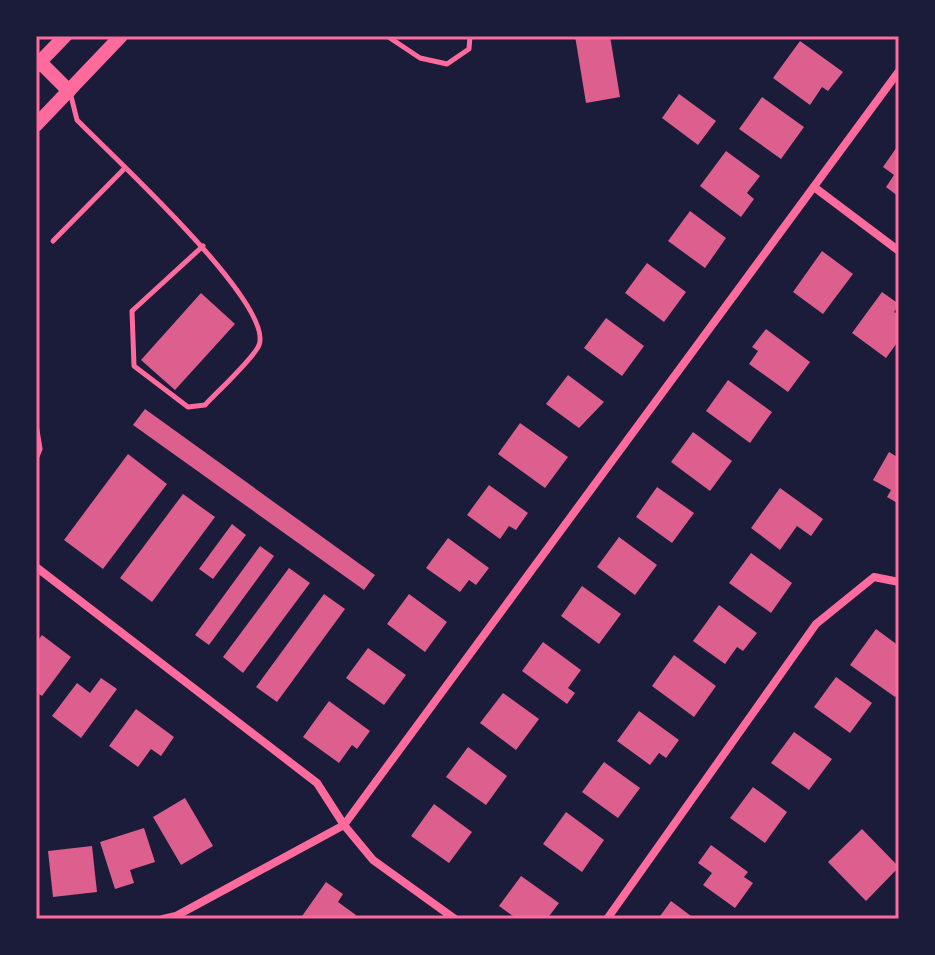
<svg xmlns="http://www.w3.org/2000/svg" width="935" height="955" font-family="Raleway,sans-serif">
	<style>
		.building { fill: #dd5f8e }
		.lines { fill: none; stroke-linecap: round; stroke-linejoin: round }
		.service { stroke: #ff6b9d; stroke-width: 5 }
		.minor { stroke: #ff6b9d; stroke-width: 8 }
		.primary { stroke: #ff6b9d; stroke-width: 14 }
		.neatline { fill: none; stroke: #ff6b9d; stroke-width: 3 }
	</style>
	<rect width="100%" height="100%" fill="#1b1b3a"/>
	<!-- building -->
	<g class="building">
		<polygon points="575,36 610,36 620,97 586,103"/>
		<polygon points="800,41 843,72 828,91 822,87 810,105 773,78"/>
		<polygon points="679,94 716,121 698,145 662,118"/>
		<polygon points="762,97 804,127 781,159 739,129"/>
		<polygon points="899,144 899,197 886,187 894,175 883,167"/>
		<polygon points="726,151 760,176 747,193 754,199 741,217 700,186"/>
		<polygon points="690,211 726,238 705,268 668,241"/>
		<polygon points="822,251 853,274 823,314 793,292"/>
		<polygon points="647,263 686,292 664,322 625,293"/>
		<polygon points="882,292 899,304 894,312 899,315 899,340 886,358 852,333"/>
		<polygon points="201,293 235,324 175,390 141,360"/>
		<polygon points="606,318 644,346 622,376 584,348"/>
		<polygon points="766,329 810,362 788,392 749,364 758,351 752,347"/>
		<polygon points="568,375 604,402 579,428 546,404"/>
		<polygon points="728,380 772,412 750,443 706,411"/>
		<polygon points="145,409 375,575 364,590 133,425"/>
		<polygon points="520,423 568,457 545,488 498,454"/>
		<polygon points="693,432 732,461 710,491 671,462"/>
		<polygon points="889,452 899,458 899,504 887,497 891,490 873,480"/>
		<polygon points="128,454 167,484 103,569 64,540"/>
		<polygon points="489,485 528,513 516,530 509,526 500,539 467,515"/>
		<polygon points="657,487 694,513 672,543 636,517"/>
		<polygon points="780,488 823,519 811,536 797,526 780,550 751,528"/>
		<polygon points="183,494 215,517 152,602 120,578"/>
		<polygon points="232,524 246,535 213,579 199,569"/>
		<polygon points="619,537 657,565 635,595 597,567"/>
		<polygon points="448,538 489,568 476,585 469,580 460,592 426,568"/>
		<polygon points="260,546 274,556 209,645 195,635"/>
		<polygon points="751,553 792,583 771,613 729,583"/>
		<polygon points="289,568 310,583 243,673 223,657"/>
		<polygon points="582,586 621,614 599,644 561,616"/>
		<polygon points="324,594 345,609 277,702 256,687"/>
		<polygon points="409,594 447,622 425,652 387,624"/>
		<polygon points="719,605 757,633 743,651 737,647 725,664 693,641"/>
		<polygon points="876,629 899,646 899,692 895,697 850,665"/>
		<polygon points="42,635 71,657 42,696 36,692 36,643"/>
		<polygon points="543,642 581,670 568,688 575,693 567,704 522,671"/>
		<polygon points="368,648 406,675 384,705 346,678"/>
		<polygon points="674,655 716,686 694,717 652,686"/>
		<polygon points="836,677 872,703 850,733 814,707"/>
		<polygon points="101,678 117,689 81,738 52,716 77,683 90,693"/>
		<polygon points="503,693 539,719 516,750 480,723"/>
		<polygon points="329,701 370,731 357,749 352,745 339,763 303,737"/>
		<polygon points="136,709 174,737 161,756 151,749 138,767 109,746"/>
		<polygon points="639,711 679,740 666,758 659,753 650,765 617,741"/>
		<polygon points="794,732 832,759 809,790 771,763"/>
		<polygon points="468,747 507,776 486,805 446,777"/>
		<polygon points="604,762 640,788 618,818 582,792"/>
		<polygon points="753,787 787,812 765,843 730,818"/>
		<polygon points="185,798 213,846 181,865 153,817"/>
		<polygon points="434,804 472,832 449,863 411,836"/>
		<polygon points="566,812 604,840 582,872 543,844"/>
		<polygon points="144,828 155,862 130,870 134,883 115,889 100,842"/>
		<polygon points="862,829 899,867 866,901 828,862"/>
		<polygon points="711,845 748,872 744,877 753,883 735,908 703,885 712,873 698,863"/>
		<polygon points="92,846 97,892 53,897 48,851"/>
		<polygon points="521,876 559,903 547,919 517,919 499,906"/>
		<polygon points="326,882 343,894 338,902 356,915 353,919 300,919"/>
		<polygon points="671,901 695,919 658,919"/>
	</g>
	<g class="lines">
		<!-- service -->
		<g class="service">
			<polyline points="387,36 420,58 447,64 469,49 470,36"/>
			<path d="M70,92L77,120C109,153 275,304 259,345C255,357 216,393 205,405L188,407L134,366L132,311L203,246"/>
			<polyline points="53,241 125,168"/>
			<polyline points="36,424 40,449 36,459"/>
		</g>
		<!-- minor -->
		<g class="minor">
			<polyline points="814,187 899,251"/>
			<polyline points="36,567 317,783 344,825 373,860 455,919"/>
			<polyline points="163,919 176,916 344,825 899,71"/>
			<polyline points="607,919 816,624 874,577 899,582"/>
		</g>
		<!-- primary -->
		<g class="primary">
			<polyline points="40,62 69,91"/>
			<polyline points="36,66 65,36"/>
			<polyline points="36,125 121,36"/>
		</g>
	</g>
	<!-- border -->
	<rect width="935" height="955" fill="none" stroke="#1b1b3a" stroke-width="76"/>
	<rect x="38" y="38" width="859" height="879" class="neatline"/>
</svg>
